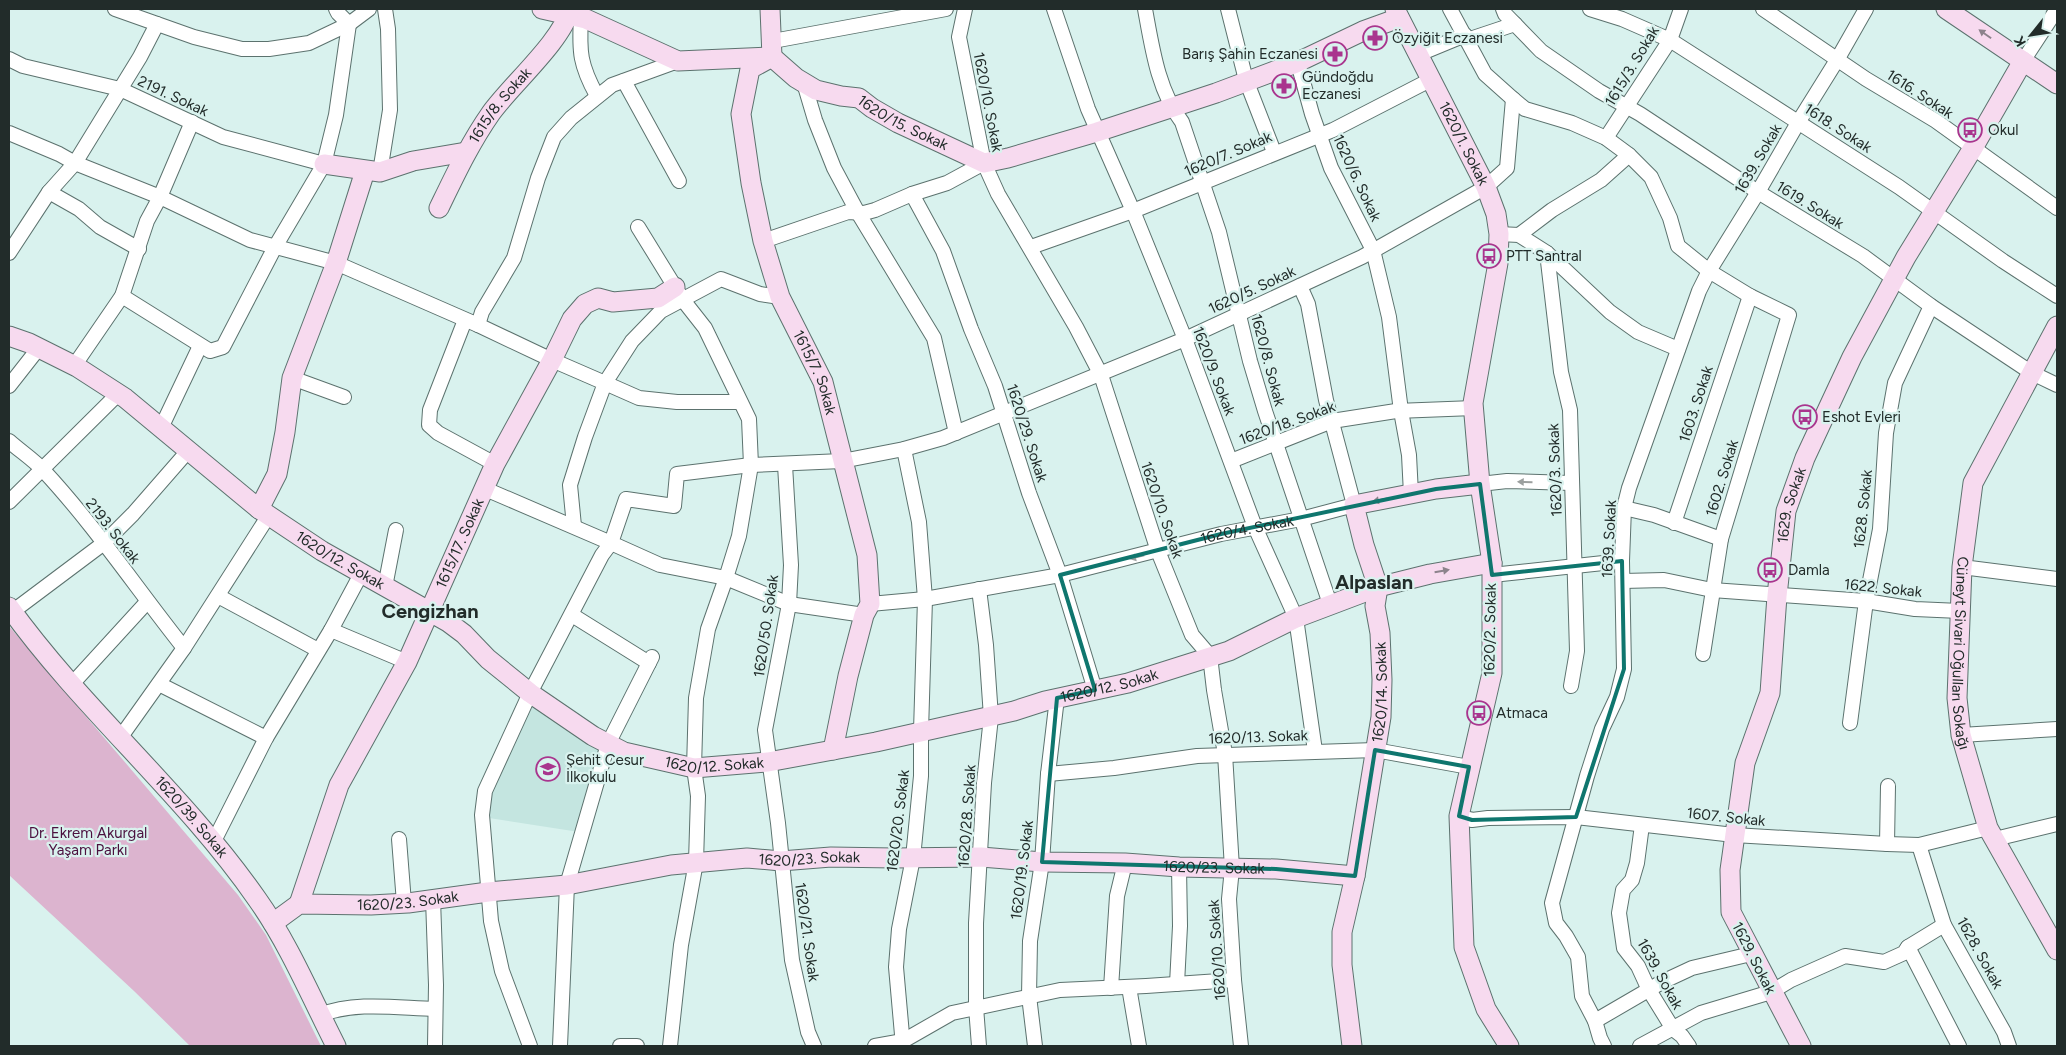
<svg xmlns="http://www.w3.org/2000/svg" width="2066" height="1055" font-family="Figtree,sans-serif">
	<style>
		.built { fill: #c4e5e0 }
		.green { fill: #dcb4cf }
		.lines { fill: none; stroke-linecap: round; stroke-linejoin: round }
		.street-casing { stroke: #5c726e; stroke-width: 16 }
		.secondary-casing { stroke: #5c726e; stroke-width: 21 }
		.street { stroke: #fff; stroke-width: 14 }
		.secondary { stroke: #f7daef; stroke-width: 19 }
		.oneway { fill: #8c838c }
		.oneway2 { fill: #9ca09f }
		.marked { fill: none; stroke: #0f766e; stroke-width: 4; stroke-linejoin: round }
		.labels { text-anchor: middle; stroke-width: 4.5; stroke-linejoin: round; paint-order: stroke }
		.poi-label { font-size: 15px; fill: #222c2a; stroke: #d9f2ee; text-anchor: start }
		.street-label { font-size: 15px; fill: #222c2a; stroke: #d9f2ee }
		.park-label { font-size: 15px; fill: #4c113f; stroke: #d9f2ee }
		.district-label { font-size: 20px; font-weight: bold; fill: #222c2a; stroke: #d9f2ee }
	</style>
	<rect width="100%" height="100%" fill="#d9f2ee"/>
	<!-- built -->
	<polygon class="built" points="535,703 603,746 579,832 489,818 489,792 514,735"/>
	<!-- green -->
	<polygon class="green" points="9,626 238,895 266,935 321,1046 190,1046 134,991 9,875"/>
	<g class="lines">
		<!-- street casing -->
		<g class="street-casing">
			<g id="street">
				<polyline points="115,9 194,37 242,49 269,49 309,43 349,24"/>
				<polyline points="336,9 338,13 349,24 369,9"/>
				<polyline points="965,9 959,37 984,163 998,194 1076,327 1101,375 1158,551 1192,635 1210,656 1214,690 1225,754 1232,868 1229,899 1234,980 1241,1046"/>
				<polyline points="1054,9 1088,109 1133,211 1185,339 1255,527 1296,618 1315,751"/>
				<path d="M1145,9C1152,47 1158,91 1182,122L1219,232L1250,361L1265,411L1330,604"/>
				<polyline points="1228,9 1246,80 1274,152"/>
				<polyline points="1450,9 1485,74 1513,99 1525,109 1572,123 1606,138 1629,155 1651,177 1670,218 1678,246 1709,271 1750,296 1789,315 1721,539 1703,654"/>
				<polyline points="1503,9 1505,14 1541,51 1599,91 1640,114 1758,192 1863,256 1931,306 2032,373 2057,385"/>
				<polyline points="1590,9 1622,19 1670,40 1899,187 2003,261 2057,296"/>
				<polyline points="1763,9 1866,79 1936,121 2057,208"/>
				<path d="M581,18C579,52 580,65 597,96"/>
				<polyline points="1467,40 1515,24"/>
				<polyline points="773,41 946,9"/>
				<polyline points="1419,54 1465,35"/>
				<polyline points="9,59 23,66 120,89 223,137 324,164"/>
				<polyline points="2023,61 2057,9"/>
				<polyline points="1296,63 1299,67 1312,114 1331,168 1373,250 1389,317 1401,411 1409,455 1411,494"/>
				<polyline points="624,81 679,181"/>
				<polyline points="804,83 815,120 834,168 857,211 934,338 956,433"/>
				<polyline points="9,133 59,154 75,163 160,197 250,240 336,263 478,325 482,312 514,258 538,178 554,137 571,118 612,85 678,61"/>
				<polyline points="1606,138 1670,40 1681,9"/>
				<polyline points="380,172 390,110 388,29 385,9"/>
				<polyline points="49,192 79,209 100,227 139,249"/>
				<polyline points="912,194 943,251 971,329 995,386 1029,493 1060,575 1095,690"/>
				<polyline points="638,227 683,300 705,328 749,419 751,465 739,536 726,578 708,629 696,698 694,768 698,796 696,862 681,945 670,1046"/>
				<polyline points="1499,234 1519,235 1547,253 1610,312 1638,332 1678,349"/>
				<polyline points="1519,235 1552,210 1601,180 1629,155"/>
				<polyline points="763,241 848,212 864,213 875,210 912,194 947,183 984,163"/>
				<polyline points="1031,247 1133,211 1333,130 1432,79"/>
				<polyline points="9,253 49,192 75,163 140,57 157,24"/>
				<polyline points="1547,253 1561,372 1570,410 1577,651 1571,686"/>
				<polyline points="122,296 210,351 223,347 275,247 324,164 336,115 349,24"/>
				<polyline points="465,320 430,410 429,425 438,433 495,464"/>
				<polyline points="478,325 552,360 605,383 585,437 570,485 574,526"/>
				<polyline points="74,366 122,296 147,221 160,197 192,122"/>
				<polyline points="292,378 344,397"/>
				<polyline points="9,386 38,349"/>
				<polyline points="740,402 677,402 639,398 605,383 632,341 661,311 721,279 760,294 780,297"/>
				<polyline points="161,428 200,346"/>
				<path d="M9,441C20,451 34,460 44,471C95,526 137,589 184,648"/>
				<polyline points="1231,461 1332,421 1396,411 1474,408"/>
				<polyline points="785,465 791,565 789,604 765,730 778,823 792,960 808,1032 814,1046"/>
				<polyline points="1480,484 1507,481 1571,483"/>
				<polyline points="483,488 611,543 602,555 530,693 485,791 482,815 491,921 502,971 530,1046"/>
				<polyline points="9,502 118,394"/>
				<polyline points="1624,508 1654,515 1721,539"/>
				<polyline points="1674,523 1750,296"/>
				<polyline points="1962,567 2057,579"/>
				<polyline points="1492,575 1622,561"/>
				<polyline points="1623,581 1664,580 1712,590 1866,601 1915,609 1960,611"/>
				<polyline points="385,587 396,530"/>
				<polyline points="979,589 986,645 991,717 984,783 976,923 976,1007 979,1046"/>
				<polyline points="218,596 318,650"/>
				<path id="s1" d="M870,604L925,599L1060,575L1221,534L1301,519L1354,505L1326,400L1308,304L1300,286"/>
				<polyline points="12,612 104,543 133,514 188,451"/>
				<polyline points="572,615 649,663"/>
				<polyline points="864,615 789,604 726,578 660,565 611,543 626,499 674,506 677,474 751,465 842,461 904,449 943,438 1185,339 1362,257 1486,187 1507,168 1513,99"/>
				<polyline points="331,630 407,662"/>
				<polyline points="72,684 147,602"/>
				<polyline points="159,684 266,738"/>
				<polyline points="1850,723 1866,601 1880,529 1886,433 1895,383 1931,306"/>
				<polyline points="1961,735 2057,729"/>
				<polyline points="120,738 184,648 269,515"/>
				<polyline points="1048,774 1114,768 1197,756 1375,750 1469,767"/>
				<polyline points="1459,816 1472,820 1488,818 1576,817 1734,835 1887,844 1919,845 1988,828"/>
				<polyline points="1642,825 1637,863 1632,880 1623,890 1619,913 1624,948 1638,966 1649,990 1673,1029 1682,1036 1689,1046"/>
				<polyline points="399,839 404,903"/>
				<polyline points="1995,839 2057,824"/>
				<polyline points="213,843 266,738 331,630 361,574"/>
				<polyline points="1887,844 1888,786"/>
				<polyline points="1919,845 1944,925 2004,1032 2009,1046"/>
				<polyline points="433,899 436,985 435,1046"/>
				<polyline points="1908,947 1959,1046"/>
				<polyline points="1177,984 1180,926 1179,867"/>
				<polyline points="1129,987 1139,1046"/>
				<polyline points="1111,988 1117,896 1125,863"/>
				<path d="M320,1015C356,1001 397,1008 435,1009"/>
				<polyline points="1595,1021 1662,982 1692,968 1751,954"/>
				<polyline points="560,1046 567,885 608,744 652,657"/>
				<polyline points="620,1046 637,1046"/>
				<polyline points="875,1046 903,1041 952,1013 1060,990 1146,986 1234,980"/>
				<polyline points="903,1046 896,967 899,929 913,858 921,776 921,731 925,599 919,522 904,449"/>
				<polyline points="1035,1046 1029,996 1030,941 1042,862 1048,774 1057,698"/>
				<polyline points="1604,1046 1600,1038 1595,1021 1582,996 1578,957 1566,936 1556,923 1552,903 1587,776 1602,729 1617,697 1624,669 1622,561 1624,508 1629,488 1699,291 1709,271 1758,192 1799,121 1837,60 1866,9"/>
				<polyline points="1640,1046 1701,1013 1771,992 1791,980 1845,956 1884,962 1904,953 1908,947 1944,925"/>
			</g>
		</g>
		<!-- secondary casing -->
		<g class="secondary-casing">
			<g id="secondary">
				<path id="s2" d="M542,9L586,19L678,61L772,57L796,78L816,90L841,96L859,98L872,108L898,123L984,163L1008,158L1097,132L1216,93L1296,63L1363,31L1399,18"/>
				<path id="s3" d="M770,9L772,57L750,69L741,114L751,183L763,241L780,297L823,382L867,555L870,604L864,615L848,676L833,750"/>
				<path id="s4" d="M1395,9L1486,187L1496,214L1499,234L1498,263L1473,403L1480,484L1492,563V673L1459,816L1464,947L1486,1009L1509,1046"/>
				<polyline points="1946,9 2057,84"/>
				<polyline points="324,164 380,172 413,161 466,152"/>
				<path id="s5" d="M439,208C455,175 470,143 491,113C512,84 562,41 570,9"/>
				<path id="s6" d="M2057,326L1973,483L1962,567L1957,698L1961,735L1988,828L2057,950"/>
				<path id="s7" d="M9,336L29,343L77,367L125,398L259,509L322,551L448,622L464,634L488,659L530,693L593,736L624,752L694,768L768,762L876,742L1014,711L1045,701L1128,683L1229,651L1296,618L1378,587L1430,574L1492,563"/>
				<polyline points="259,509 277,474 285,432 292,378 336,263 365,171"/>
				<path id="s8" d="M9,607C84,711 184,794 257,899C289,944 311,997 336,1046"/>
				<path id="s9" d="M299,904L339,785L407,662L495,464L552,360L572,319L585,304L598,298L613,302L658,298L675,287"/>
				<path id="s10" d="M273,923L299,904L371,905L408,903L488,892L567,885L671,865L747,858L781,861L831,857L894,858L981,857L1042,862L1125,863L1179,867L1276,869L1355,876"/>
				<path id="s11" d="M1352,1046L1342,965V932L1355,876L1381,717L1382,680L1380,633L1375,606L1378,587L1364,545L1354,505L1436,489L1480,484"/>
				<path id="s12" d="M1801,1046L1731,912L1730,870L1745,763L1770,693L1777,596L1786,511L1805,458L1852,357L1906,257L1973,148L2023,61"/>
			</g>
		</g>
		<!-- street -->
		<use href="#street" class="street"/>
		<!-- secondary -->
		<use href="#secondary" class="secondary"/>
	</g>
	<!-- one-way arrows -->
	<defs><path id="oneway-solid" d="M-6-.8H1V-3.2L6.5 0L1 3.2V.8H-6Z" transform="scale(1.25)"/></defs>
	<g class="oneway">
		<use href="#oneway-solid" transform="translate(1985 34) rotate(-145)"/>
		<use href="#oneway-solid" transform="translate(1380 500) rotate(169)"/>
		<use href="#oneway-solid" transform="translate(1442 571) rotate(-10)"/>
	</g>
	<g class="oneway2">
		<use href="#oneway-solid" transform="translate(1525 482) rotate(-179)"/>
		<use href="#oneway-solid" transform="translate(1137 557) rotate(166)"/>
	</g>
	<!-- marked area -->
	<path class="marked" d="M1480,484L1492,575L1622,561L1624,669L1576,817L1472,820L1459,816L1469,767L1375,750L1355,876L1276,869L1042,862L1057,698L1095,690L1060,575L1221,534L1436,489Z"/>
	<!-- icons -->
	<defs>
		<g id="pharmacy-ring" transform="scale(1.25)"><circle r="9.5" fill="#d9f2ee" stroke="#a9358e" stroke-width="1.5"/><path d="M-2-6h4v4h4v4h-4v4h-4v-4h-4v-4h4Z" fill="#a9358e"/></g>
		<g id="bus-ring" transform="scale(1.25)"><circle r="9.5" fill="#d9f2ee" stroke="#a9358e" stroke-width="1.5"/><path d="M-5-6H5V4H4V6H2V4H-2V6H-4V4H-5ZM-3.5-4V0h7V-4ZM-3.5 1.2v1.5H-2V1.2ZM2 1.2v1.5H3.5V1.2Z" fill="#a9358e"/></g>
		<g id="school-ring" transform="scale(1.25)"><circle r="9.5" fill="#d9f2ee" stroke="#a9358e" stroke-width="1.5"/><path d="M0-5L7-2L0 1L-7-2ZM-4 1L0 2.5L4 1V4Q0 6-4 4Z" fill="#a9358e"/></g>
	</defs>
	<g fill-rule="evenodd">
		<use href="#pharmacy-ring" x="1375" y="38"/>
		<use href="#pharmacy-ring" x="1335" y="54"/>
		<use href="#pharmacy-ring" x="1284" y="86"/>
		<use href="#bus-ring" x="1970" y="130"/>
		<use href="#bus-ring" x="1489" y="256"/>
		<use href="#bus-ring" x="1805" y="417"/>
		<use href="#bus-ring" x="1770" y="570"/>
		<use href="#bus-ring" x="1479" y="713"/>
		<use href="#school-ring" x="548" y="769"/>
	</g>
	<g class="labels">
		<!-- poi labels -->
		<g class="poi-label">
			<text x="1392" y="43">Özyiğit Eczanesi</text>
			<text x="1318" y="59" text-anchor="end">Barış Şahin Eczanesi</text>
			<text x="1302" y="82">Gündoğdu<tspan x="1302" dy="17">Eczanesi</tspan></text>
			<text x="1988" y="135">Okul</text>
			<text x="1506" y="261">PTT Santral</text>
			<text x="1822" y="422">Eshot Evleri</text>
			<text x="1788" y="575">Damla</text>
			<text x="1496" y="718">Atmaca</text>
			<text x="566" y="765">Şehit Cesur<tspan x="566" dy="17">İlkokulu</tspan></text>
		</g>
		<!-- street labels -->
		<g class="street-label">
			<text transform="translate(1632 66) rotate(-59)" y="5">1615/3. Sokak</text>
			<text transform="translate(1920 94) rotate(33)" y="5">1616. Sokak</text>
			<text transform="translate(173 96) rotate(25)" y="5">2191. Sokak</text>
			<text transform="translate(988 102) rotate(79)" y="5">1620/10. Sokak</text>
			<text dy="5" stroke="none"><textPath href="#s5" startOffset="120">1615/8. Sokak</textPath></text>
			<text dy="5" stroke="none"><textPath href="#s2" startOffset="390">1620/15. Sokak</textPath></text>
			<text transform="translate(1838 128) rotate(33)" y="5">1618. Sokak</text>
			<text dy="5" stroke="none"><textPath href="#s4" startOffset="151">1620/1. Sokak</textPath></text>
			<text transform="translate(1228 154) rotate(-23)" y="5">1620/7. Sokak</text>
			<text transform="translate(1758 159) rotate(-60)" y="5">1639. Sokak</text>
			<text transform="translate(1357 178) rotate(65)" y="5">1620/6. Sokak</text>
			<text transform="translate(1810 205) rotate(32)" y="5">1619. Sokak</text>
			<text transform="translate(1252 290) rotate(-25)" y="5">1620/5. Sokak</text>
			<text transform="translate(1268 360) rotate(75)" y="5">1620/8. Sokak</text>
			<text transform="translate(1214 371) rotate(69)" y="5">1620/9. Sokak</text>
			<text dy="5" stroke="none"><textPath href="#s3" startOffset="390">1615/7. Sokak</textPath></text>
			<text transform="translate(1696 404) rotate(-72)" y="5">1603. Sokak</text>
			<text transform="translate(1287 423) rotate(-20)" y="5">1620/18. Sokak</text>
			<text transform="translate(1027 433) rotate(72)" y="5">1620/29. Sokak</text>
			<text transform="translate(1555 470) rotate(-92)" y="5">1620/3. Sokak</text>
			<text transform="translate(1722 478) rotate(-73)" y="5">1602. Sokak</text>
			<text dy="5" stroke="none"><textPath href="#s12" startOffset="565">1629. Sokak</textPath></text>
			<text transform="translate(1863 509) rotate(-84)" y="5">1628. Sokak</text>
			<text transform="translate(1162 510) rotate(71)" y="5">1620/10. Sokak</text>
			<text dy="5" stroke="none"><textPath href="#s1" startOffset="385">1620/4. Sokak</textPath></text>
			<text transform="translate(113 531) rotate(52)" y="5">2193. Sokak</text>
			<text transform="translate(1609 539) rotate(-87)" y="5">1639. Sokak</text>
			<text dy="5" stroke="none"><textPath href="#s9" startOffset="396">1615/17. Sokak</textPath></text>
			<text dy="5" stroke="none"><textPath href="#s7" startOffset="402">1620/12. Sokak</textPath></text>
			<text transform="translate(1883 588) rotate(6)" y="5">1622. Sokak</text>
			<text transform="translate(766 626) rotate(-82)" y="5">1620/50. Sokak</text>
			<text transform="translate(1490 630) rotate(-89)" y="5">1620/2. Sokak</text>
			<text dy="5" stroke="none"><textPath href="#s6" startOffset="349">Cüneyt Sivari Oğulları Sokağı</textPath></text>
			<text dy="5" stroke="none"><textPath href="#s7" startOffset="1242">1620/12. Sokak</textPath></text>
			<text dy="5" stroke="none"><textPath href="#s11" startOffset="358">1620/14. Sokak</textPath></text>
			<text transform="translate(1258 737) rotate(-2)" y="5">1620/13. Sokak</text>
			<text dy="5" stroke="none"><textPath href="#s7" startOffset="838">1620/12. Sokak</textPath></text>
			<text transform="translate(967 816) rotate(-86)" y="5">1620/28. Sokak</text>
			<text transform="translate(1726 817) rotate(6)" y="5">1607. Sokak</text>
			<text dy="5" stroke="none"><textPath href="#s8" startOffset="278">1620/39. Sokak</textPath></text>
			<text transform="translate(898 821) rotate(-83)" y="5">1620/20. Sokak</text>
			<text dy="5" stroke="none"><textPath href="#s10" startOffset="546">1620/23. Sokak</textPath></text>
			<text dy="5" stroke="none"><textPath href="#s10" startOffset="951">1620/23. Sokak</textPath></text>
			<text transform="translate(1022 870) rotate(-83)" y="5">1620/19. Sokak</text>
			<text dy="5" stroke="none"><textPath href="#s10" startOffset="141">1620/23. Sokak</textPath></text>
			<text transform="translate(807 932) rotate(82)" y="5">1620/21. Sokak</text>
			<text transform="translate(1217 950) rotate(-94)" y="5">1620/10. Sokak</text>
			<text transform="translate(1980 953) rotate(61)" y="5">1628. Sokak</text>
			<text transform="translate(1754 958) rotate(63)" y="5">1629. Sokak</text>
			<text transform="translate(1660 974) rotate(61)" y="5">1639. Sokak</text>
		</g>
		<!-- park labels -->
		<g class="park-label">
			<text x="88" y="838">Dr. Ekrem Akurgal<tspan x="88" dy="17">Yaşam Parkı</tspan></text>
		</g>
		<!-- district labels -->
		<g class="district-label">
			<text x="1374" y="589">Alpaslan</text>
			<text x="430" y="618">Cengizhan</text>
		</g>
	</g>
	<!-- border -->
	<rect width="2066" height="1055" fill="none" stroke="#222c2a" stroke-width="20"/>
	<!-- north arrow -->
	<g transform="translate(2031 35) rotate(240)" stroke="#d9f2ee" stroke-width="4" paint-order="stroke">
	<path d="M0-4L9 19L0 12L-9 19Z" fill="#222c2a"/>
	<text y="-8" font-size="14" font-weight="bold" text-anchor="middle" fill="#222c2a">K</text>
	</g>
</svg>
